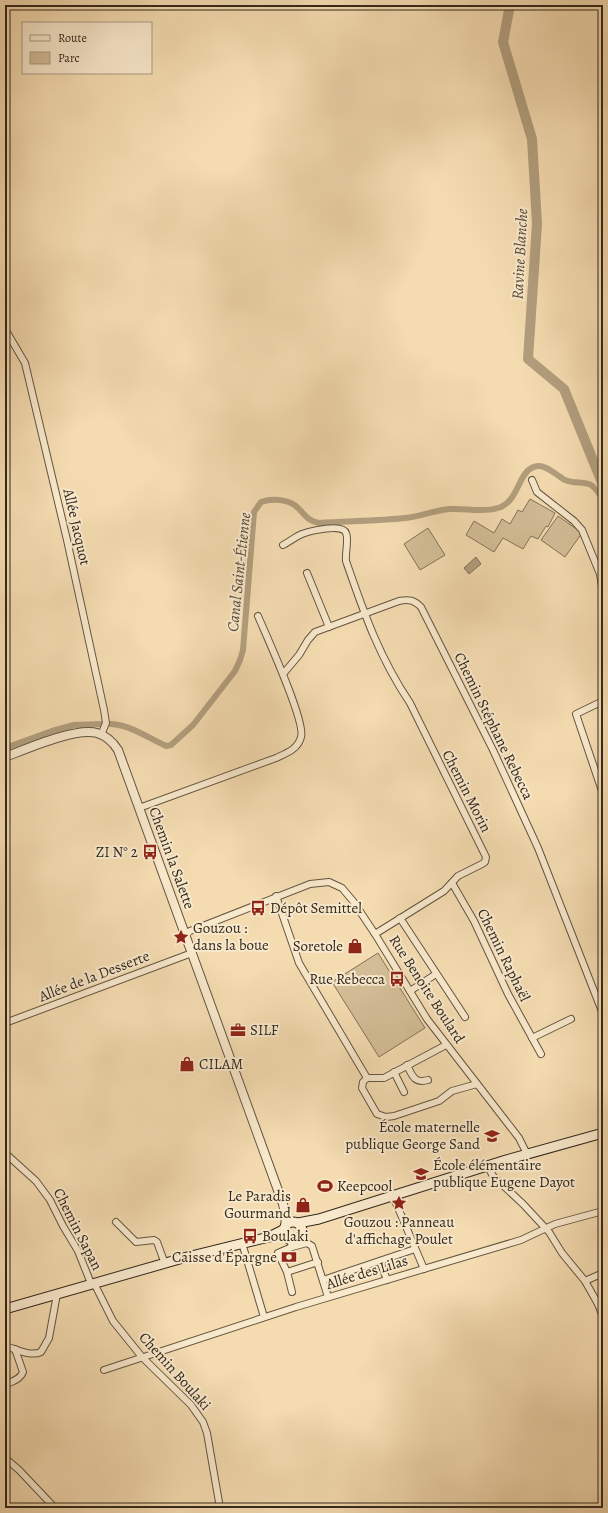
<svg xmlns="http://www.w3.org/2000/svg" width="608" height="1513" font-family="Alegreya,serif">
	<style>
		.green { fill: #d3bd97; stroke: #82725a }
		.water { fill: #b29e7e; stroke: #7f6f57 }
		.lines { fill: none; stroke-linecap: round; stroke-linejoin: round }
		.canal { stroke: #b29e7e; stroke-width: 6 }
		.river { stroke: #b29e7e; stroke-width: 10 }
		.minor-casing { stroke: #625541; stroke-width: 8 }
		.tertiary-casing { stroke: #625541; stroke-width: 10 }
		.secondary-casing { stroke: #32281c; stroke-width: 11 }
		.minor { stroke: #f8e8cc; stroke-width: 6 }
		.tertiary { stroke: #f8e8cc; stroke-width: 8 }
		.secondary { stroke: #f8e8cc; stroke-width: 9 }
		.labels { text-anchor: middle; stroke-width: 4; stroke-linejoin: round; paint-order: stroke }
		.street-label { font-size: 15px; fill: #32281c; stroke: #f8e8cc }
		.poi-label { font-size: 15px; fill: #32281c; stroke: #f8e8cc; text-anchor: start }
		.water-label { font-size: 16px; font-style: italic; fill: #584b39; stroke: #f8e8cc }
	</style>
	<rect width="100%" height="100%" fill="#f4dbb0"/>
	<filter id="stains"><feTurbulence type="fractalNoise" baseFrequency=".005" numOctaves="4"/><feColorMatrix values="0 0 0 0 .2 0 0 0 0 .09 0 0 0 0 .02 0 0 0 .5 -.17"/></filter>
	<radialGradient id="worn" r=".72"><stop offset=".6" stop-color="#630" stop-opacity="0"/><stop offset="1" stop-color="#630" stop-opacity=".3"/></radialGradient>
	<!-- green -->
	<g class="green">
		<polygon points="530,499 555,513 548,527 546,526 538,539 531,536 523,549 503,538 494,552 466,535 474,521 494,533 502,519 510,524 518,510 522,512"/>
		<polygon points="558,516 582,533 565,557 541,540"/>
		<polygon points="428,528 445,555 420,570 404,544"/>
		<polygon points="378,953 425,1028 379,1057 332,982"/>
	</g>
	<!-- water -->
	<polygon class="water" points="476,557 481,564 469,574 464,568"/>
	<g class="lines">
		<!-- canal -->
		<g class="canal">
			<path d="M111,724C131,725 148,738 166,746L171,745L193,725L235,671L240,660L243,650L254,512L261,502C272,498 290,499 298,508C306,516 308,521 319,523C348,521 376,521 405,518C420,517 434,510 450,509C466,508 482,513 498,508C521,501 517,468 538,466C547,465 557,476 565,480C574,484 584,481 591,485C596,488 599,494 603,499"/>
			<polyline points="5,748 52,731 74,725 103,724"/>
		</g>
		<!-- river -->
		<polyline class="river" points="510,5 503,42 532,139 537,224 528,359 564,389 603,485"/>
		<!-- minor casing -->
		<g class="minor-casing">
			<g id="minor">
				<polyline points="5,329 25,363 67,540 104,710 106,723 101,735"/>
				<polyline points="532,480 537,492 574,521 582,530 600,574 603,593"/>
				<path d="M283,545C289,542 295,537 302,534C310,531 343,523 346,533C349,539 345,553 346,561C364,613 379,657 410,703L486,857L485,862L482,864L458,876L444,891L375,934"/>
				<polyline points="307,573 329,627"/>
				<path d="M283,674L299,655L308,640L315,632L399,601C409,599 414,600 421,607L493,750L538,848L603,1014"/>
				<polyline points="603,701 576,714 603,794"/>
				<path d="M139,808L276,758C287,753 298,749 301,737C306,722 266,635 258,616"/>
				<polyline points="452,883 474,921 508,994 541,1054"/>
				<polyline points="276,896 299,963 367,1078"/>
				<polyline points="400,918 465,1017"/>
				<polyline points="185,933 310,884 329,882 342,888 353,901 375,934 427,1019 519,1138 527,1154"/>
				<polyline points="410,991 436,974"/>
				<polyline points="5,1023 192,953"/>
				<polyline points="532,1038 571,1019"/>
				<path d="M407,1065C412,1075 414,1084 428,1080"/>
				<polyline points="394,1072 404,1092"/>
				<polyline points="367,1078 363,1082 362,1088 377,1114 386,1117 394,1116 439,1101 452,1091 477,1084"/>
				<polyline points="367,1078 384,1078 446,1045"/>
				<polyline points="5,1153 36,1181 50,1200 63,1226 78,1251 90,1281 96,1287 113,1321 142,1357 191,1405 203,1422 207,1433 220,1508"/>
				<polyline points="488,1167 493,1176 523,1204 549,1232 562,1253 585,1281 598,1304 603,1317"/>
				<polyline points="393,1196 424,1269"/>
				<polyline points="116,1222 136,1242 154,1240 157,1242 165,1264"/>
				<polyline points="290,1239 292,1247 307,1243 312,1246 328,1297"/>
				<polyline points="242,1243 264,1317"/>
				<polyline points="292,1247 278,1253 287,1272 318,1262"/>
				<polyline points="380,1261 387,1280"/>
				<polyline points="287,1272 292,1292"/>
				<polyline points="323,1280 415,1249"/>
				<polyline points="585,1281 603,1273"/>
				<path d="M5,1346C16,1349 30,1357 41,1352L49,1338L57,1294"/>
				<polyline points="104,1370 296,1307 521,1240 555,1224 603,1211"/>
				<path d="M5,1385C12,1381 20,1380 23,1372L15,1349"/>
				<polyline points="5,1458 19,1470 55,1508"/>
			</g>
		</g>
		<!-- tertiary casing -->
		<g class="tertiary-casing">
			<path id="tertiary" d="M5,757C26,749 76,727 97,733C107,736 113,742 118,750L283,1204L286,1217L285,1227"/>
		</g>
		<!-- secondary casing -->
		<g class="secondary-casing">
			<g id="secondary">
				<circle cx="293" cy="1231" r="9"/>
				<polyline points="298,1223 319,1219 506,1160 603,1133"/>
				<polyline points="5,1309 183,1258 269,1237 285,1229"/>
			</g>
		</g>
		<!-- minor -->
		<use href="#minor" class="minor"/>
		<!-- tertiary -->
		<use href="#tertiary" class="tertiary"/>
		<!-- secondary -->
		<use href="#secondary" class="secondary"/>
	</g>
	<!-- icons -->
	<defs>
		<g id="bus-bare" transform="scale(1.2)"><path d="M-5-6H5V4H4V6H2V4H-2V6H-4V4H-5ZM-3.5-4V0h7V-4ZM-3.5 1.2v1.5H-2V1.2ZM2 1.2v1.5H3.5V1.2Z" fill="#8f2418" stroke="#f8e8cc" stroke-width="2.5" paint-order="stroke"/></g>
		<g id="sight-bare" transform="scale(1.2)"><path d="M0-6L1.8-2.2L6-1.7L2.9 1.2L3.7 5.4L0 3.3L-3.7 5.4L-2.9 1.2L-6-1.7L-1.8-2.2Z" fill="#8f2418" stroke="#f8e8cc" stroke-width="2.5" paint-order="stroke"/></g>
		<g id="shop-bare" transform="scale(1.2)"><path d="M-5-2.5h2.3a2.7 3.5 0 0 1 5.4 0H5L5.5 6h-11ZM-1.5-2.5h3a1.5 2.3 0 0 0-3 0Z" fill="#8f2418" stroke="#f8e8cc" stroke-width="2.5" paint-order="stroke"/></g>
		<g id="office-bare" transform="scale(1.2)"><path d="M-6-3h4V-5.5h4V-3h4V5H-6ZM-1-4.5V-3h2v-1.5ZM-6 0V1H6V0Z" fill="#8f2418" stroke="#f8e8cc" stroke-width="2.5" paint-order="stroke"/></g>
		<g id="school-bare" transform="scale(1.2)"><path d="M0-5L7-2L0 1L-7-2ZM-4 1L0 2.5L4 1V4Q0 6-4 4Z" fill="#8f2418" stroke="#f8e8cc" stroke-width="2.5" paint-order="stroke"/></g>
		<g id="stadium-bare" transform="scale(1.2)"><path d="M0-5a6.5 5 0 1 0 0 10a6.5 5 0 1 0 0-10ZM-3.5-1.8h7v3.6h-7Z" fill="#8f2418" stroke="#f8e8cc" stroke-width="2.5" paint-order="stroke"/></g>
		<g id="bank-bare" transform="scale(1.2)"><path d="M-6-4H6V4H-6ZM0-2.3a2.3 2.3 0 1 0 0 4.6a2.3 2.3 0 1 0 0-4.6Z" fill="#8f2418" stroke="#f8e8cc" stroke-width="2.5" paint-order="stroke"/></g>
	</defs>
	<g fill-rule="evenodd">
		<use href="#bus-bare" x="150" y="852"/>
		<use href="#bus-bare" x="258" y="908"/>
		<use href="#sight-bare" x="181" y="937"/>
		<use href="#shop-bare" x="355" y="946"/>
		<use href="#bus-bare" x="397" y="979"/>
		<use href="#office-bare" x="238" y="1030"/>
		<use href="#shop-bare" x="187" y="1064"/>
		<use href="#school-bare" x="492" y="1136"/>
		<use href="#school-bare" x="421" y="1174"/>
		<use href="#stadium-bare" x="325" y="1186"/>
		<use href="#sight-bare" x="399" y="1203"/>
		<use href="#shop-bare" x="303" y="1205"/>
		<use href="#bus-bare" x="250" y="1236"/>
		<use href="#bank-bare" x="289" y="1257"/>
	</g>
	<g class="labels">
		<!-- street labels -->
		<g class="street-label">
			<text transform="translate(77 527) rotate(77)" y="5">Allée Jacquot</text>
			<text transform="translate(494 726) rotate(64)" y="5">Chemin Stéphane Rebecca</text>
			<text transform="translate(467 791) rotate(63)" y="5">Chemin Morin</text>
			<text transform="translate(172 858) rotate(70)" y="5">Chemin la Salette</text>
			<text transform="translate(504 955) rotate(64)" y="5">Chemin Raphaël</text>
			<text transform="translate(94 976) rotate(-21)" y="5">Allée de la Desserte</text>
			<text transform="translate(427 989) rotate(57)" y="5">Rue Benoite Boulard</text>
			<text transform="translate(78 1229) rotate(63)" y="5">Chemin Sapan</text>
			<text transform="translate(367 1272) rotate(-17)" y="5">Allée des Lilas</text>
			<text transform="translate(175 1371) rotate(48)" y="5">Chemin Boulaki</text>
		</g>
		<!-- poi labels -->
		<g class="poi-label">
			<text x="138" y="857" text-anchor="end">ZI N° 2</text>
			<text x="270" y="913">Dépôt Semittel</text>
			<text x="193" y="933">Gouzou :<tspan x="193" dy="17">dans la boue</tspan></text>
			<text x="343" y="951" text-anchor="end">Soretole</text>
			<text x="385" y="984" text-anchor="end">Rue Rebecca</text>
			<text x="250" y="1035">SILF</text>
			<text x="199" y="1069">CILAM</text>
			<text x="480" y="1132" text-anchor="end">École maternelle<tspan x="480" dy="17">publique George Sand</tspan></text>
			<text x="433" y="1170">École élémentaire<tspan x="433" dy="17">publique Eugene Dayot</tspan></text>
			<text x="337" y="1191">Keepcool</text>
			<text x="291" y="1201" text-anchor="end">Le Paradis<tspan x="291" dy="17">Gourmand</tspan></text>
			<text x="399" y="1227" text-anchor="middle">Gouzou : Panneau<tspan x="399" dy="17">d'affichage Poulet</tspan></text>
			<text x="262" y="1241">Boulaki</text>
			<text x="277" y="1262" text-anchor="end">Caisse d'Épargne</text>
		</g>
		<!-- water labels -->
		<g class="water-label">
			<text transform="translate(519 254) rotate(-87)" y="6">Ravine Blanche</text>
			<text transform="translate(238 572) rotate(-84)" y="6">Canal Saint-Étienne</text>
		</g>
	</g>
	<!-- margin -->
	<rect width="608" height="1513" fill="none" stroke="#f4dbb0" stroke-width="20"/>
	<rect x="6" y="6" width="596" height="1501" fill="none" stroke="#32281c" stroke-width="2"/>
	<rect x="10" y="10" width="588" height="1493" fill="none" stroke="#32281c"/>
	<!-- legend -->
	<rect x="22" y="22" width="130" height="52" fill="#f8e8cc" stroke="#a99b86"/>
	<rect x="30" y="35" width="20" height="6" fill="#f8e8cc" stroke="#a99b86"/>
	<text x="58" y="42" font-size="12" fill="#32281c">Route</text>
	<rect x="30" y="52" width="20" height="12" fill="#d3bd97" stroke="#a99b86"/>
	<text x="58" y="62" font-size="12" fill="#32281c">Parc</text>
	<rect width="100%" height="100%" filter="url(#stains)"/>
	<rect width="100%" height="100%" fill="url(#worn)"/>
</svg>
